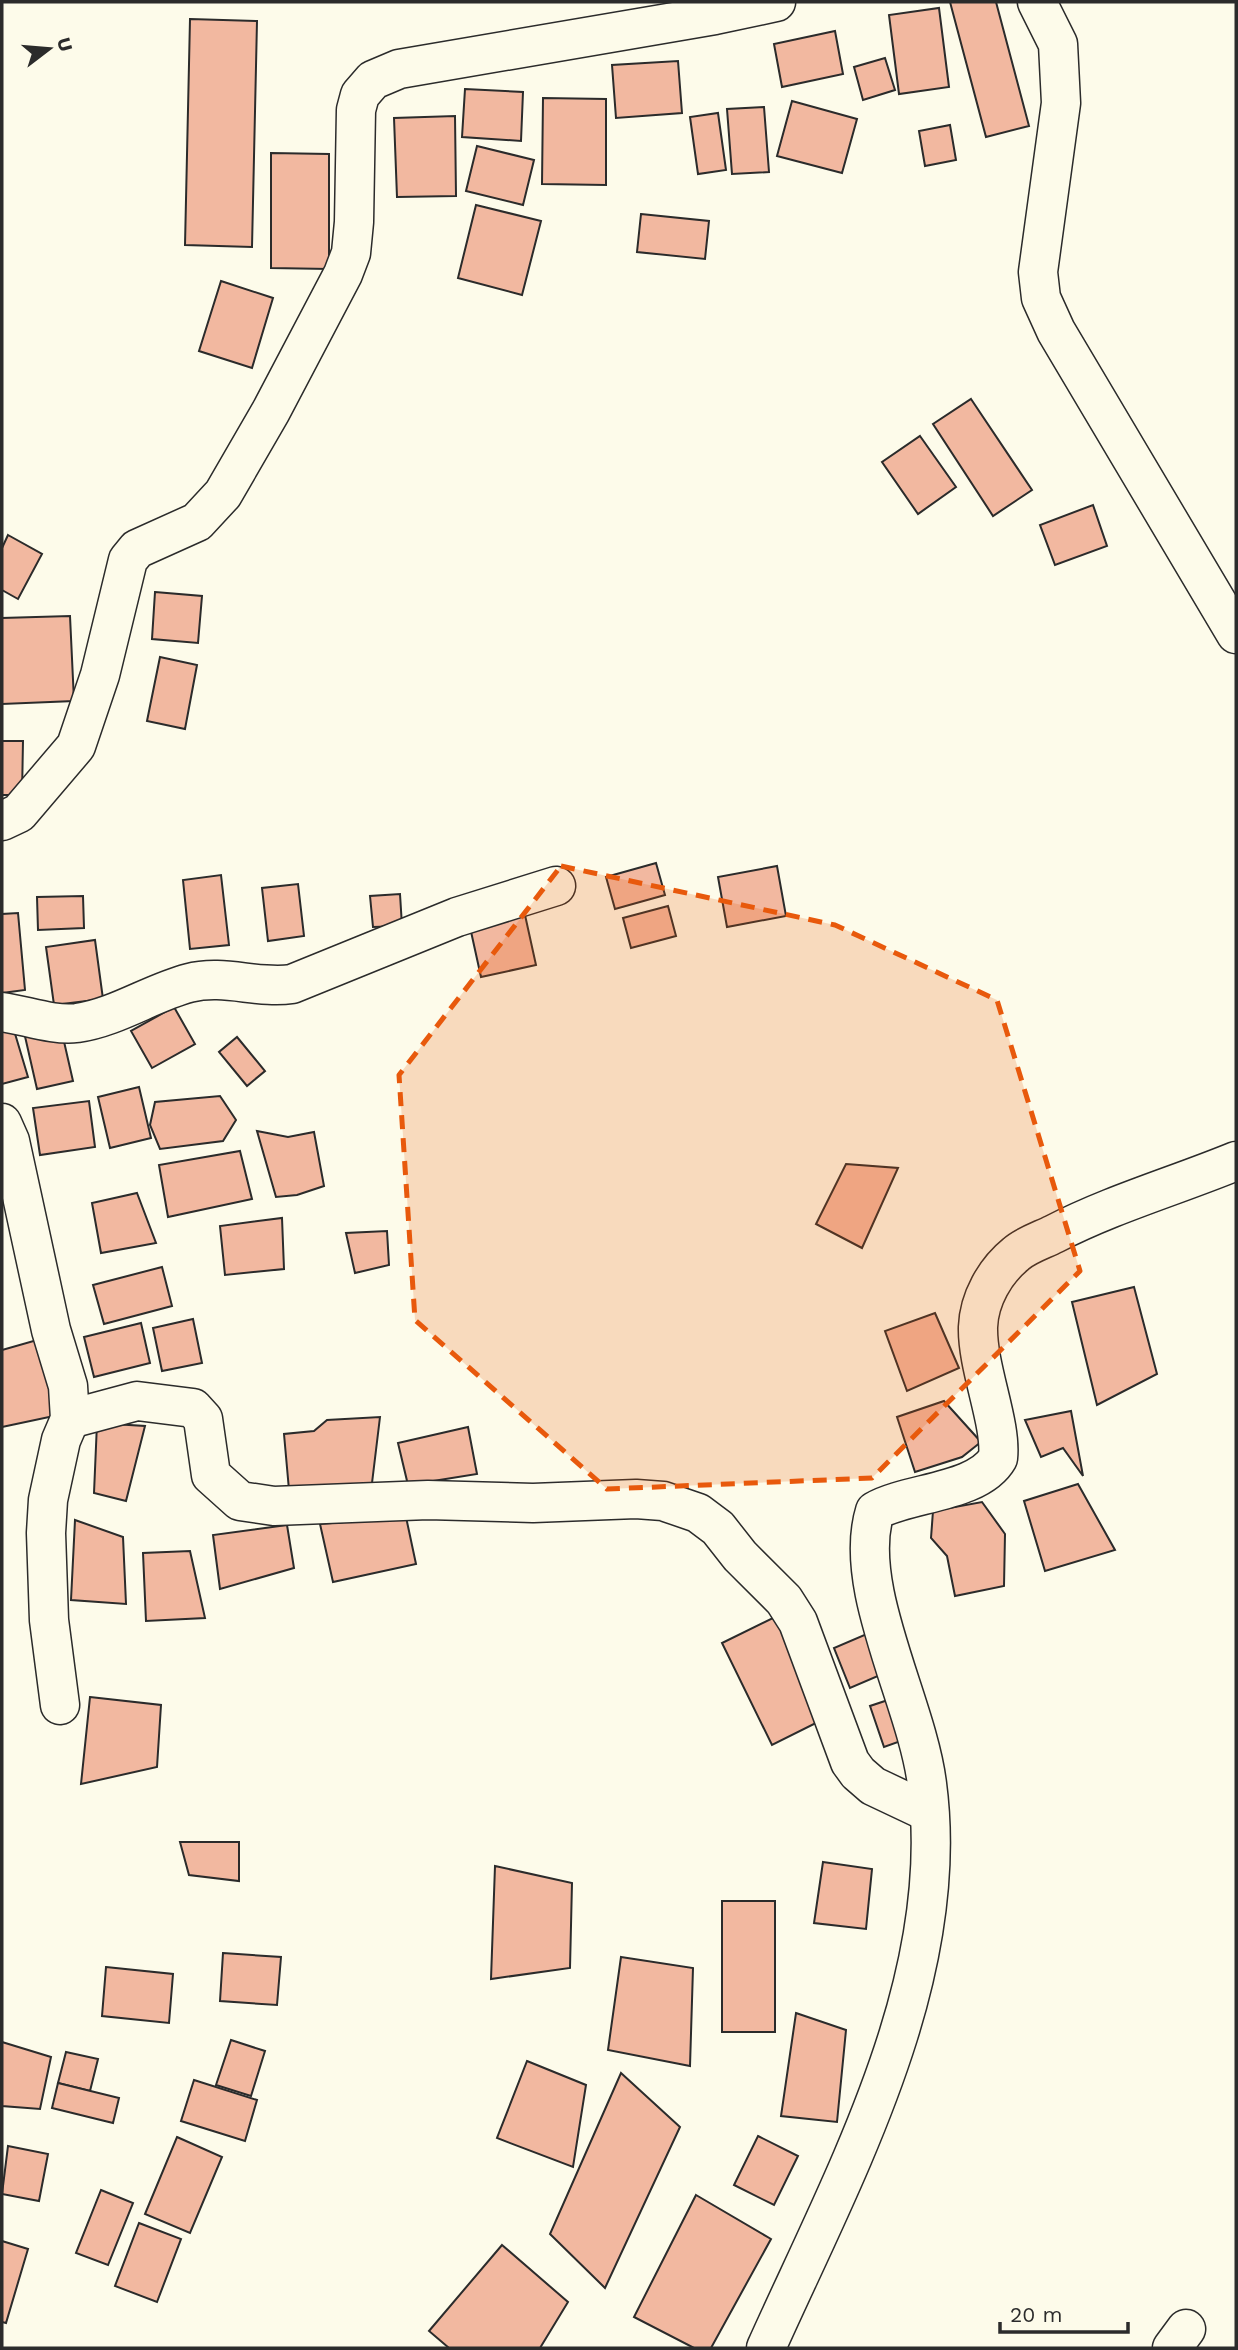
<svg xmlns="http://www.w3.org/2000/svg" width="1238" height="2350" font-family="'Work Sans',sans-serif">
	<style>
		.building { fill: #f2b8a0; stroke: #2b2b2b; stroke-width: 2 }
		.lines { fill: none; stroke-linecap: round; stroke-linejoin: round }
		.street-casing { stroke: #2b2b2b; stroke-width: 41 }
		.street { stroke: #fdfbea; stroke-width: 38 }
		.marked { fill: #e8590c; fill-opacity: 0.2; stroke: #e8590c; stroke-width: 5; stroke-dasharray: 14 9; stroke-linejoin: round }
	</style>
	<rect width="100%" height="100%" fill="#fdfbea"/>
	<!-- building -->
	<g class="building">
		<polygon points="950,2 996,2 1029,126 986,137"/>
		<polygon points="939,8 949,87 899,94 889,15"/>
		<polygon points="190,19 257,21 252,247 185,245"/>
		<polygon points="835,31 843,74 782,87 774,44"/>
		<polygon points="885,58 895,90 863,100 854,67"/>
		<polygon points="678,61 682,113 616,118 612,65"/>
		<polygon points="465,89 523,92 521,141 462,137"/>
		<polygon points="543,98 606,99 606,185 542,184"/>
		<polygon points="792,101 857,119 842,173 777,156"/>
		<polygon points="764,107 769,172 732,174 727,109"/>
		<polygon points="718,113 726,170 698,174 690,117"/>
		<polygon points="455,116 456,196 397,197 394,118"/>
		<polygon points="950,125 956,160 925,166 919,131"/>
		<polygon points="477,146 534,160 523,205 466,191"/>
		<polygon points="271,153 329,154 329,269 271,268"/>
		<polygon points="476,205 541,221 522,295 458,278"/>
		<polygon points="641,214 709,221 705,259 637,252"/>
		<polygon points="221,281 273,298 252,368 199,351"/>
		<polygon points="971,399 1032,490 993,516 933,424"/>
		<polygon points="920,436 956,487 918,514 882,462"/>
		<polygon points="1093,505 1107,546 1055,565 1040,525"/>
		<polygon points="8,535 42,554 18,599 2,590 2,548"/>
		<polygon points="155,592 202,596 198,643 152,639"/>
		<polygon points="70,616 74,701 2,704 2,618"/>
		<polygon points="160,657 197,665 185,729 147,721"/>
		<polygon points="2,741 23,741 22,795 2,795"/>
		<polygon points="656,863 665,895 615,909 606,877"/>
		<polygon points="777,866 786,916 727,927 718,877"/>
		<polygon points="221,875 229,945 190,949 183,880"/>
		<polygon points="298,884 304,936 268,941 262,888"/>
		<polygon points="400,894 402,926 373,927 370,896"/>
		<polygon points="83,896 84,928 38,930 37,897"/>
		<polygon points="668,906 676,936 631,948 623,918"/>
		<polygon points="18,913 25,990 2,993 2,914"/>
		<polygon points="525,915 536,965 481,977 470,927"/>
		<polygon points="95,940 103,999 54,1005 46,947"/>
		<polygon points="174,1007 195,1044 152,1068 131,1031"/>
		<polygon points="60,1024 73,1081 37,1089 24,1032"/>
		<polygon points="13,1027 28,1077 2,1084 2,1030"/>
		<polygon points="237,1037 265,1071 247,1086 219,1052"/>
		<polygon points="139,1087 151,1138 110,1148 98,1097"/>
		<polygon points="220,1096 236,1120 223,1141 160,1149 150,1125 155,1102"/>
		<polygon points="89,1101 95,1147 40,1155 33,1108"/>
		<polygon points="257,1131 288,1137 314,1132 324,1186 297,1195 276,1197"/>
		<polygon points="240,1151 252,1199 168,1217 159,1165"/>
		<polygon points="846,1164 898,1168 862,1248 816,1224"/>
		<polygon points="137,1193 156,1243 101,1253 92,1203"/>
		<polygon points="282,1218 284,1269 225,1275 220,1226"/>
		<polygon points="387,1231 389,1265 355,1273 346,1233"/>
		<polygon points="162,1267 172,1306 104,1324 93,1285"/>
		<polygon points="1134,1287 1157,1374 1097,1405 1072,1302"/>
		<polygon points="935,1313 959,1368 907,1391 885,1331"/>
		<polygon points="193,1319 202,1363 162,1371 153,1328"/>
		<polygon points="141,1323 150,1363 94,1377 84,1337"/>
		<polygon points="44,1338 54,1416 2,1427 2,1350"/>
		<polygon points="944,1401 981,1442 962,1457 915,1472 897,1417"/>
		<polygon points="1071,1411 1083,1476 1063,1448 1041,1457 1025,1420"/>
		<polygon points="380,1417 372,1483 289,1490 284,1434 314,1431 327,1420"/>
		<polygon points="97,1423 145,1426 126,1501 94,1493"/>
		<polygon points="468,1427 477,1474 408,1485 398,1443"/>
		<polygon points="1078,1484 1115,1550 1045,1571 1024,1501"/>
		<polygon points="982,1502 1005,1534 1004,1586 955,1596 947,1556 931,1538 933,1511"/>
		<polygon points="406,1517 416,1564 333,1582 320,1524"/>
		<polygon points="75,1520 123,1537 126,1604 71,1600"/>
		<polygon points="287,1525 294,1568 220,1589 213,1535"/>
		<polygon points="190,1551 205,1618 146,1621 143,1553"/>
		<polygon points="779,1615 824,1719 772,1745 722,1643"/>
		<polygon points="869,1633 885,1673 850,1688 834,1648"/>
		<polygon points="900,1696 915,1736 884,1747 870,1706"/>
		<polygon points="90,1697 161,1705 157,1767 81,1784"/>
		<polygon points="180,1842 239,1842 239,1881 189,1875"/>
		<polygon points="823,1862 872,1869 866,1929 814,1923"/>
		<polygon points="495,1866 572,1883 570,1968 491,1979"/>
		<rect x="722" y="1901" width="53" height="131"/>
		<polygon points="223,1953 281,1957 277,2005 220,2001"/>
		<polygon points="621,1957 693,1968 690,2066 608,2050"/>
		<polygon points="106,1967 173,1974 169,2023 102,2016"/>
		<polygon points="796,2013 846,2030 837,2122 781,2116"/>
		<polygon points="231,2040 265,2051 251,2096 216,2085"/>
		<polygon points="2,2042 51,2057 40,2109 2,2106"/>
		<polygon points="66,2052 98,2059 90,2091 58,2083"/>
		<polygon points="527,2061 586,2085 573,2167 497,2138"/>
		<polygon points="621,2073 680,2127 605,2288 550,2234"/>
		<polygon points="194,2080 257,2100 245,2141 181,2121"/>
		<polygon points="58,2083 119,2098 113,2123 52,2108"/>
		<polygon points="758,2136 798,2156 774,2205 734,2185"/>
		<polygon points="177,2137 222,2157 190,2233 145,2214"/>
		<polygon points="8,2146 48,2154 39,2201 2,2194"/>
		<polygon points="101,2190 133,2203 108,2265 76,2253"/>
		<polygon points="696,2195 771,2239 711,2348 694,2348 634,2317"/>
		<polygon points="139,2223 181,2239 157,2302 115,2286"/>
		<polygon points="2,2241 28,2249 6,2323 2,2322"/>
		<polygon points="502,2245 568,2302 540,2348 449,2348 429,2331"/>
	</g>
	<g class="lines">
		<!-- street casing -->
		<g class="street-casing">
			<g id="street">
				<polyline points="1037,2 1058,44 1061,103 1038,272 1041,298 1056,331 1236,634"/>
				<polyline points="2,821 19,813 76,746 100,675 128,560 137,549 197,522 223,494 271,411 343,274 351,253 354,222 356,110 360,95 373,80 399,69 715,15 776,2"/>
				<path d="M2,1012C25,1015 53,1026 77,1023C117,1017 151,993 189,983C224,974 257,989 292,984L457,917L556,886"/>
				<polyline points="2,1123 10,1141 51,1330 68,1386 70,1419 61,1440 48,1500 46,1533 49,1620 60,1705"/>
				<polyline points="70,1419 137,1401 193,1408 203,1419 211,1475 240,1501 274,1506 428,1500 533,1503 636,1499 663,1501 698,1513 718,1528 740,1556 784,1600 798,1622 850,1762 858,1773 873,1786 928,1812"/>
				<path d="M766,2348C843,2176 953,1979 927,1784C917,1702 851,1588 875,1511C908,1492 978,1493 998,1458C1002,1423 977,1368 978,1327C979,1299 995,1271 1016,1254C1026,1245 1042,1240 1054,1234C1112,1204 1175,1186 1236,1161"/>
				<polyline points="1172,2348 1186,2329"/>
			</g>
		</g>
		<!-- street -->
		<use href="#street" class="street"/>
	</g>
	<!-- marked area -->
	<path class="marked" d="M561,866L835,925L997,1000L1080,1271L872,1478L607,1489L415,1320L399,1075Z"/>
	<!-- border -->
	<rect width="1238" height="2350" fill="none" stroke="#2b2b2b" stroke-width="7"/>
	<!-- north arrow -->
	<g transform="translate(49 49) rotate(74)" stroke="#fdfbea" stroke-width="5" paint-order="stroke">
	<path d="M0-5L12 26L0 18L-12 26Z" fill="#2b2b2b"/>
	<text y="-10" font-size="19" font-weight="bold" text-anchor="middle" fill="#2b2b2b">U</text>
	</g>
	<!-- scale -->
	<path d="M1000 2322v10h128v-10" fill="none" stroke="#2b2b2b" stroke-width="3.5"/>
	<text x="1010" y="2322" font-size="21" fill="#2b2b2b" stroke="#fdfbea" stroke-width="5" paint-order="stroke">20 m</text>
</svg>
